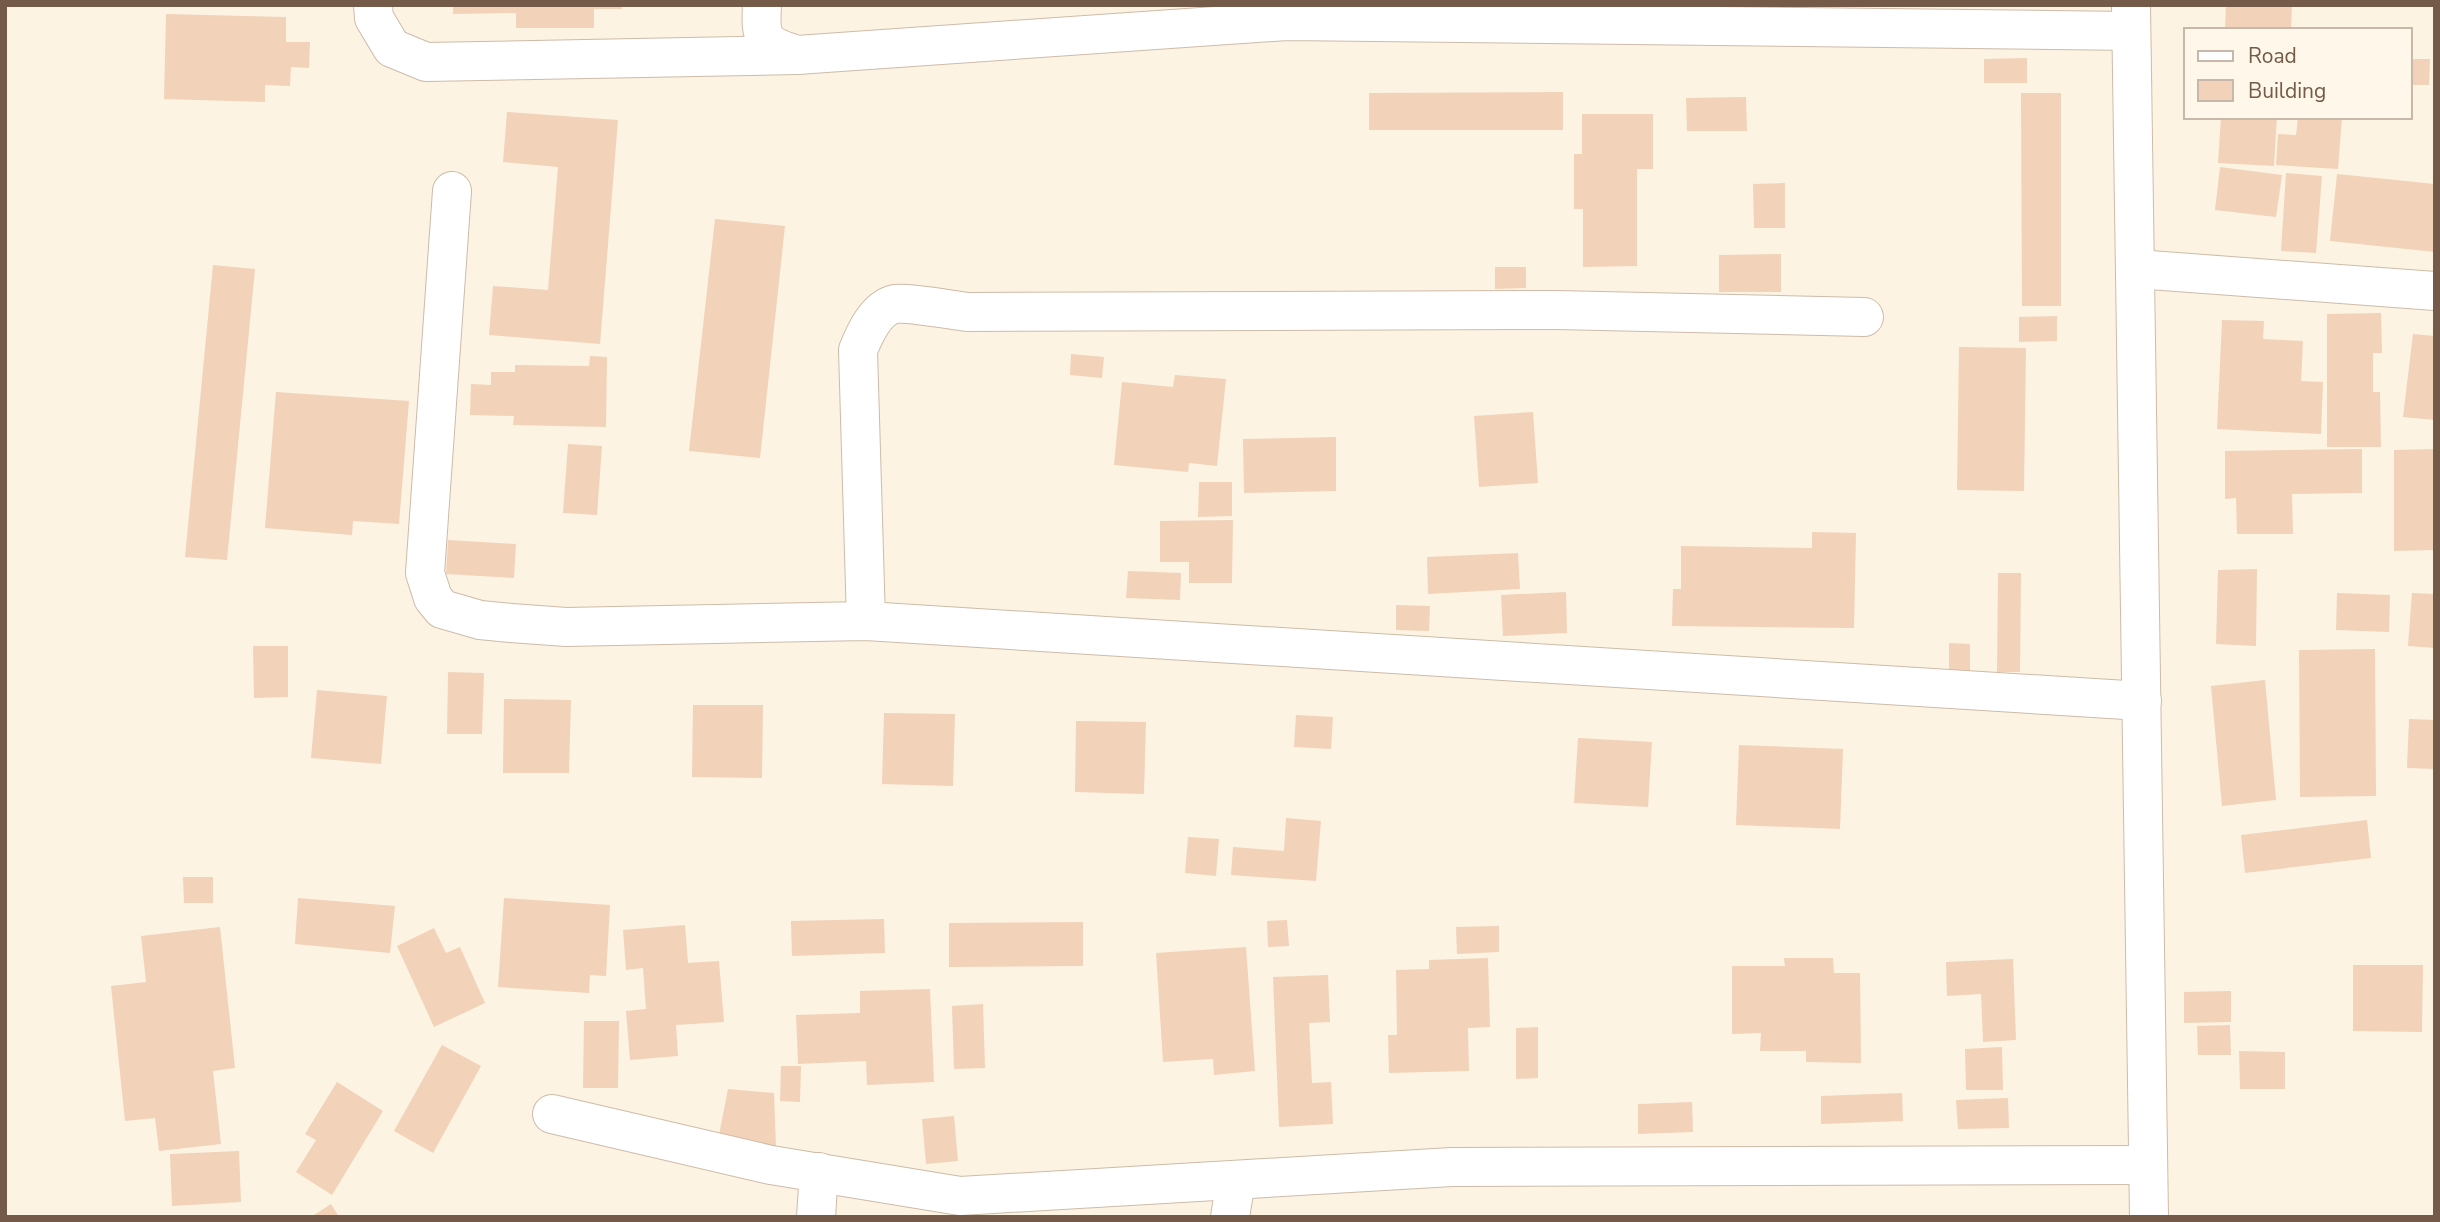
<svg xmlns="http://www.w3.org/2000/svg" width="2440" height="1222" font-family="'Nunito Sans',sans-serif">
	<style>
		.building { fill: #f2d2b9 }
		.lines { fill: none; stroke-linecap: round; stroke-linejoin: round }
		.minor-casing { stroke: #cebba9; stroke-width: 40 }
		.minor { stroke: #fff; stroke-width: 38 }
	</style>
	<rect width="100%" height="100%" fill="#fcf3e2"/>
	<!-- building -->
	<g class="building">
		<polygon points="453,5 622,5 622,9 594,9 594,28 516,28 516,13 453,14"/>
		<polygon points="2226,5 2292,5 2291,30 2225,30"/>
		<polygon points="166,14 286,17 286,42 310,42 309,68 291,67 290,86 265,85 265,102 164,99"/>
		<polygon points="2027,58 2027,83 1984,83 1984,59"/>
		<polygon points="2410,59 2430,59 2429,85 2410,85"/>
		<polygon points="1563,92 1563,130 1369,130 1369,93"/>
		<polygon points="2021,93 2061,93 2061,306 2022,306"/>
		<polygon points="1746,97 1747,131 1687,131 1686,98"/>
		<polygon points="507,112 618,120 600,344 489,335 493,286 548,290 558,167 503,162"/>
		<polygon points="1582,114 1653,114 1653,169 1637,169 1637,266 1583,267 1583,209 1574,209 1574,154 1582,154"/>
		<polygon points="2221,117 2277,117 2274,166 2218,163"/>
		<polygon points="2298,117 2342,117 2338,169 2276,165 2278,134 2296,135"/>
		<polygon points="2220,167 2282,175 2276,217 2215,210"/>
		<polygon points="2286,173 2322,176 2316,253 2281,251"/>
		<polygon points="2337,174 2435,184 2435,252 2330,241"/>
		<polygon points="1785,183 1785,228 1754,228 1753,184"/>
		<polygon points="715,219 785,226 760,458 689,451"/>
		<polygon points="1781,254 1781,292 1719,292 1719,255"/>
		<polygon points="213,265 255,269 227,560 185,557"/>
		<polygon points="1495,267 1526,267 1526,288 1495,289"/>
		<polygon points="2381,313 2382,353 2373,353 2373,392 2380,392 2381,447 2327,447 2327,314"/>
		<polygon points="2057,316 2057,341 2019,342 2019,317"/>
		<polygon points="2222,320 2264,321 2263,339 2303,341 2301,381 2323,382 2321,434 2217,429"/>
		<polygon points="2413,334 2435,336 2435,420 2403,417"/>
		<polygon points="1959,347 2026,348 2024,491 1957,490"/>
		<polygon points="1071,354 1104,357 1102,378 1070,375"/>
		<polygon points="590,356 607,357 606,427 513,425 514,416 470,415 471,384 491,385 491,372 515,372 515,365 589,366"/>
		<polygon points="1175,375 1226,379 1217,466 1189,463 1188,472 1114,465 1122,382 1173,387"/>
		<polygon points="276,392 409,401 399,524 353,521 352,535 265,528"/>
		<polygon points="1533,412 1538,483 1479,487 1474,416"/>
		<polygon points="1336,437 1336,491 1244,493 1243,439"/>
		<polygon points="568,444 602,446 597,515 563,513"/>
		<polygon points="2362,449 2362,493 2292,494 2293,534 2237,534 2236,498 2225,499 2225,451"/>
		<polygon points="2435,449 2435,550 2394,551 2394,450"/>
		<polygon points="1199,482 1232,482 1232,516 1198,517"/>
		<polygon points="1233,520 1232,583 1189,583 1189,562 1160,562 1160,521"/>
		<polygon points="1812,532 1856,533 1854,628 1672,626 1673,589 1681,589 1681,546 1812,548"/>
		<polygon points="448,540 516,544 514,578 446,574"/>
		<polygon points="1518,553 1520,589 1428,594 1427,557"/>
		<polygon points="2257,569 2256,646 2216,644 2218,570"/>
		<polygon points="1128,571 1181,573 1180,600 1126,598"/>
		<polygon points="1998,573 2021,573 2020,672 1997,672"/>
		<polygon points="1566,592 1567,633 1503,636 1501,595"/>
		<polygon points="2337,593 2390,595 2389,632 2336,630"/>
		<polygon points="2412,593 2435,594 2435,648 2408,646"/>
		<polygon points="1396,605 1430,606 1429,631 1396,630"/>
		<polygon points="1949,643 1970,644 1970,674 1949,674"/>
		<polygon points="253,646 288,646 288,697 254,698"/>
		<polygon points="2375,649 2376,796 2300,797 2299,650"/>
		<polygon points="448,672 484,673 482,734 447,734"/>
		<polygon points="2265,680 2276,800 2222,806 2211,686"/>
		<polygon points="317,690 387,696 381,764 311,758"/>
		<polygon points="504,699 571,700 569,773 503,773"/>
		<polygon points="693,705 763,705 762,778 692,777"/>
		<polygon points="884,713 955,714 953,786 882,784"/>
		<polygon points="1296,715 1333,717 1331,749 1294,747"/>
		<polygon points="2409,719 2435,720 2435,769 2407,768"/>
		<polygon points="1076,721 1146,722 1144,794 1075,792"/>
		<polygon points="1578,738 1652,742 1648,807 1574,803"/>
		<polygon points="1739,745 1843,749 1840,829 1736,825"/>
		<polygon points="1286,818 1321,821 1316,881 1231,875 1233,847 1284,851"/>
		<polygon points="2367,820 2371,858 2245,873 2241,835"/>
		<polygon points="1188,837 1219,839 1216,876 1185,873"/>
		<polygon points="183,877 213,877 213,903 184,903"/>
		<polygon points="298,898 395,906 390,953 295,944"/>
		<polygon points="504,898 610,905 606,976 590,975 589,993 498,987"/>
		<polygon points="884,919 885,953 792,956 791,921"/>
		<polygon points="1287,920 1289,946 1268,947 1267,921"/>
		<polygon points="1083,922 1083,966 949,967 949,923"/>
		<polygon points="685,925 688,963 719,961 724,1022 676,1025 678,1056 630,1060 626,1011 646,1009 643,968 626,970 623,930"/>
		<polygon points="1499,926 1499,952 1457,954 1456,927"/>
		<polygon points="220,927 235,1068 213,1071 221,1144 159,1151 155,1118 125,1121 111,986 146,982 141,936"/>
		<polygon points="434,928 446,953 460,947 485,1003 434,1027 397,946"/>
		<polygon points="1246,947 1255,1071 1214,1075 1213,1059 1163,1062 1156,953"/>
		<polygon points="1488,958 1490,1027 1468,1028 1469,1071 1389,1073 1388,1035 1397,1035 1396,970 1429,969 1429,960"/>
		<polygon points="1784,958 1833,958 1834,973 1860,973 1861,1063 1806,1062 1806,1051 1760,1051 1761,1033 1732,1034 1732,966 1785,966"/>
		<polygon points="2013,959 2016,1040 1983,1042 1981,994 1947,996 1946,962"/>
		<polygon points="2353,965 2423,965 2422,1032 2353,1031"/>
		<polygon points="1328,975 1330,1022 1309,1023 1312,1083 1331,1082 1333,1124 1279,1127 1273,977"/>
		<polygon points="930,989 934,1082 867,1085 866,1061 798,1064 796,1015 860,1013 860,991"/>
		<polygon points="2231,991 2231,1022 2184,1023 2184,992"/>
		<polygon points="983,1004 985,1068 954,1069 952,1006"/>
		<polygon points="584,1021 619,1021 618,1088 583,1088"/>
		<polygon points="2230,1025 2231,1055 2198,1055 2197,1026"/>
		<polygon points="1538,1027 1538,1078 1516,1079 1516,1028"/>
		<polygon points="442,1045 481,1066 433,1153 394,1131"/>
		<polygon points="2002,1047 2003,1090 1966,1090 1965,1049"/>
		<polygon points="2239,1051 2285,1052 2285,1089 2240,1089"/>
		<polygon points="781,1066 801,1066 800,1102 780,1101"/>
		<polygon points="337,1082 383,1111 332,1195 296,1172 316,1140 305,1134"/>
		<polygon points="728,1089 774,1093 776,1147 719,1135"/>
		<polygon points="1902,1093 1903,1121 1821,1124 1821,1096"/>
		<polygon points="2008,1098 2009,1128 1958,1129 1956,1100"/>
		<polygon points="1692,1102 1693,1132 1638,1134 1638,1104"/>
		<polygon points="954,1116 958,1161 926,1164 922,1119"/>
		<polygon points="239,1151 241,1202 172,1206 170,1154"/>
		<polygon points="331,1204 339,1217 311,1217"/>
	</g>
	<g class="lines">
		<!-- minor casing -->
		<g class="minor-casing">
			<g id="minor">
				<polyline points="373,5 374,18 392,48 426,62 797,55"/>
				<path d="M762,5C760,40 763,44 797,55L1287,21L2131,31"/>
				<polyline points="2131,5 2149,1217"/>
				<polyline points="452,191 425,573 433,598 442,609 480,620 511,623 566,627 866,621 2142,701"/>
				<polyline points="2136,269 2435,291"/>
				<path d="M866,621L858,350C865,333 876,308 895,304C908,302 951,310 967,312L1556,310L1864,317"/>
				<polyline points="552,1114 771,1165 960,1196 1452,1167 2148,1165"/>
				<polyline points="816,1217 819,1172"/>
				<polyline points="1230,1217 1236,1180"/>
			</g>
		</g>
		<!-- minor -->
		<use href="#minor" class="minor"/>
	</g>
	<!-- border -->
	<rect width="2440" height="1222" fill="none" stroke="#745a48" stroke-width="14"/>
	<!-- legend -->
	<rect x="2184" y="28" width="228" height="91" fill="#fff7e9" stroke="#c7b8a9" stroke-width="2"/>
	<rect x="2198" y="51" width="35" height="10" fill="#ffffff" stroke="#c7b8a9" stroke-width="2"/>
	<text x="2248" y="63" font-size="21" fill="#745a48">Road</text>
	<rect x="2198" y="80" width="35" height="21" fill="#f2d2b9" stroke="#c7b8a9" stroke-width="2"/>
	<text x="2248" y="98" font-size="21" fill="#745a48">Building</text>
</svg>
